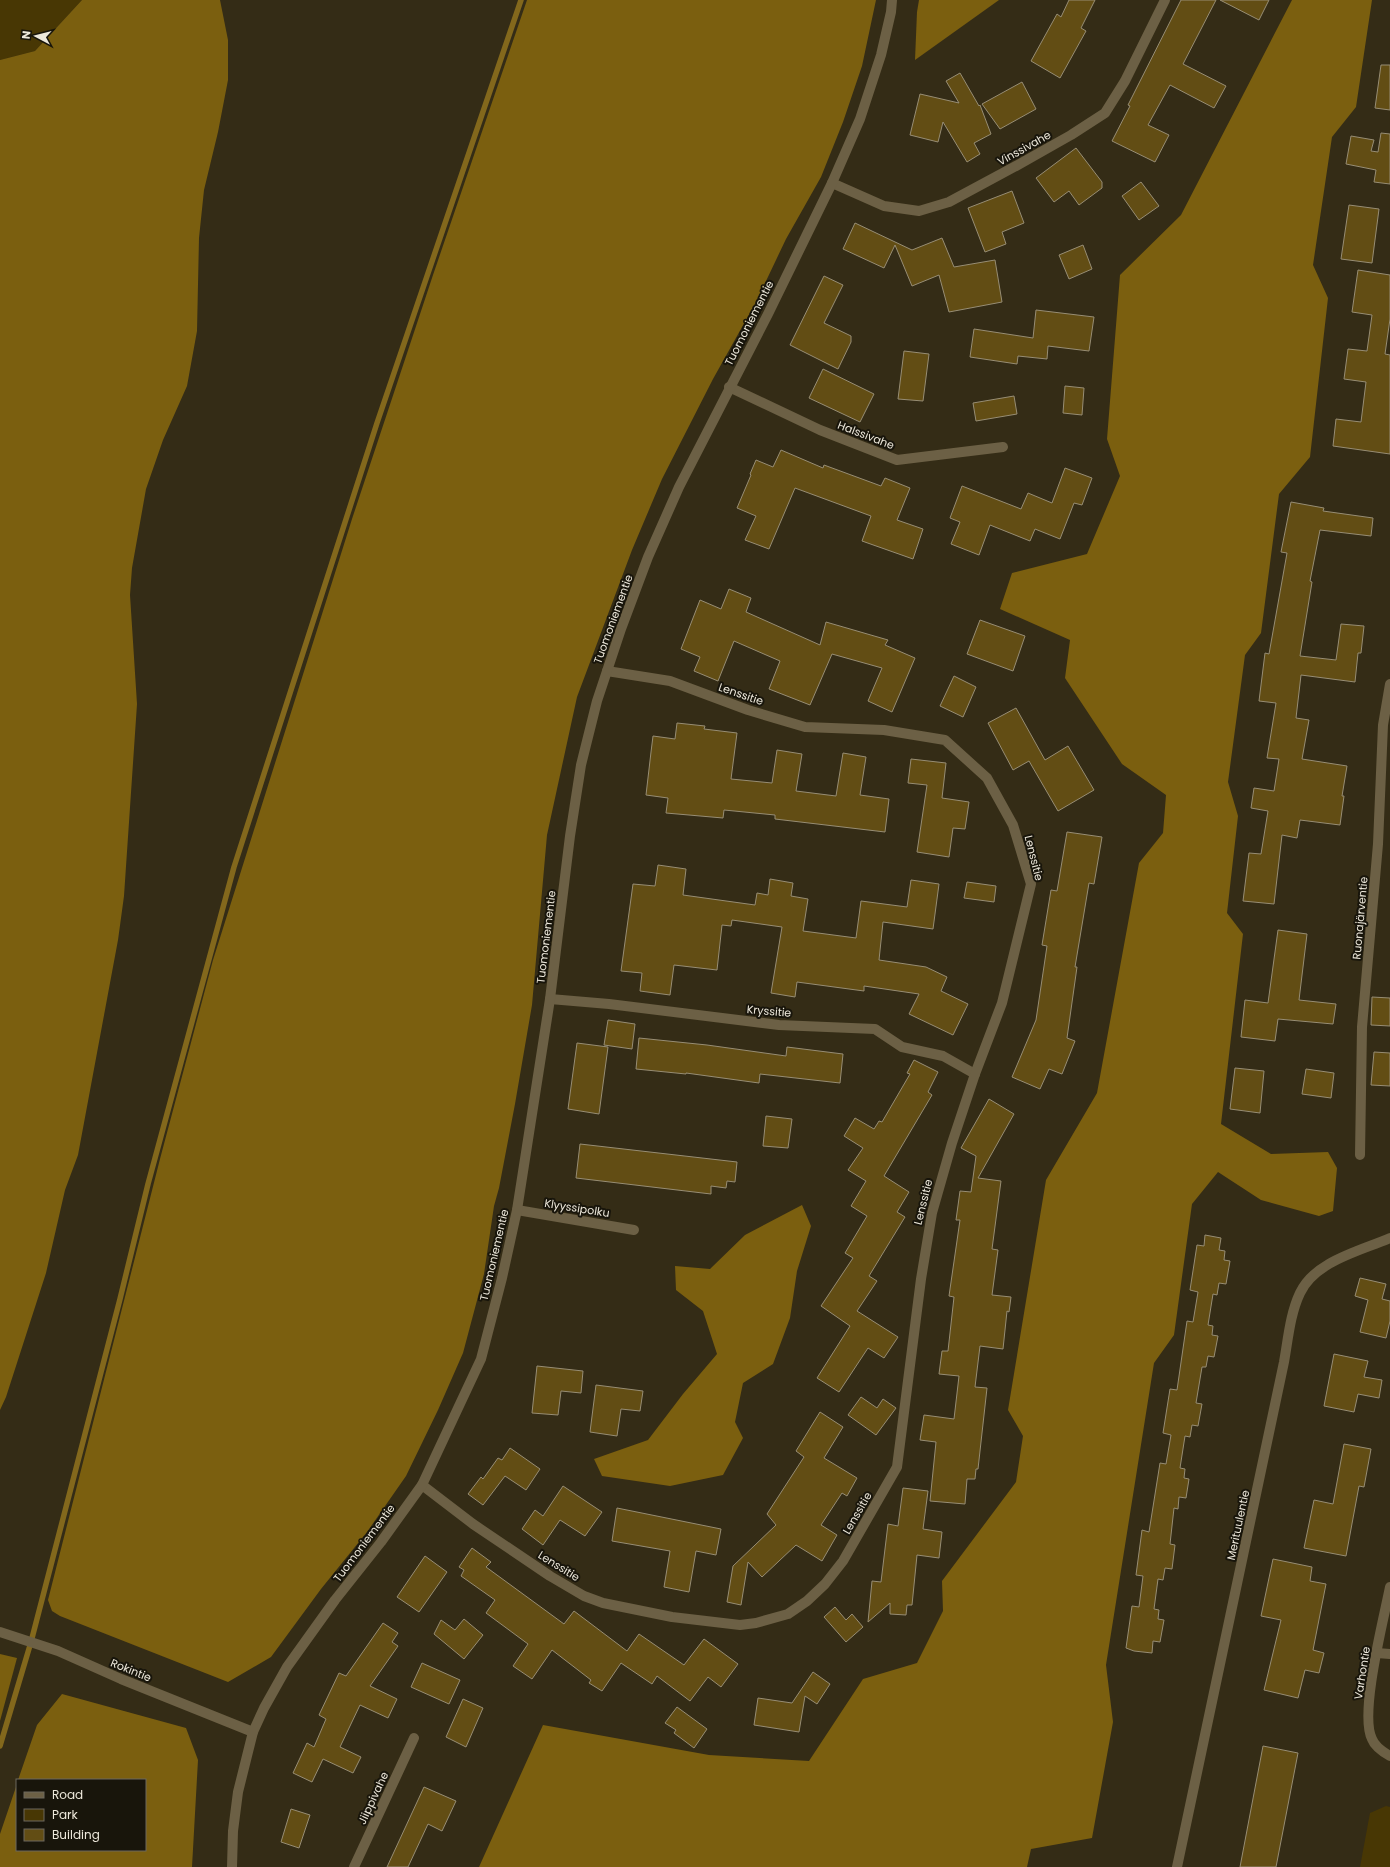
<svg xmlns="http://www.w3.org/2000/svg" width="1390" height="1867" font-family="Poppins,sans-serif">
	<style>
		.green { fill: #483704 }
		.forest { fill: #7b5f0f }
		.lines { fill: none; stroke-linecap: round; stroke-linejoin: round }
		.stream { stroke: #83681c; stroke-width: 5.5 }
		.building { fill: #624d14; stroke: #978d74 }
		.minor { stroke: #6c6045; stroke-width: 10 }
		.labels { text-anchor: middle; stroke-width: 4; stroke-linejoin: round; paint-order: stroke }
		.street-label { font-size: 11px; fill: #ede8db; stroke: #18150b }
	</style>
	<rect width="100%" height="100%" fill="#342c16"/>
	<!-- green -->
	<g class="green">
		<polygon points="0,0 82,0 35,51 0,60"/>
		<polygon points="1386,1806 1390,1807 1390,1867 1360,1867 1370,1813"/>
	</g>
	<!-- forest -->
	<g class="forest">
		<polygon points="82,0 220,0 228,40 228,80 218,132 204,190 199,238 197,331 187,386 163,440 146,489 132,568 130,595 137,704 124,896 118,940 78,1155 65,1190 46,1273 6,1397 0,1410 0,60 35,51"/>
		<polygon points="527,0 876,0 862,66 843,122 821,177 786,239 756,302 713,379 662,479 632,550 577,697 547,835 532,1005 515,1104 499,1188 494,1206 484,1274 463,1353 438,1410 406,1476 367,1532 321,1589 271,1657 228,1682 60,1616 52,1611 48,1600 160,1159 213,960 352,519 433,275"/>
		<polygon points="919,0 999,0 915,60 917,12"/>
		<polygon points="1292,0 1372,0 1356,107 1332,137 1313,265 1328,298 1310,457 1279,494 1261,633 1245,655 1228,782 1238,816 1227,913 1243,934 1221,1124 1271,1154 1328,1152 1337,1168 1333,1211 1319,1216 1261,1200 1218,1172 1192,1204 1174,1335 1154,1363 1106,1665 1113,1722 1092,1838 1031,1849 1027,1867 479,1867 543,1725 709,1755 809,1761 863,1679 917,1663 943,1611 942,1581 1016,1482 1023,1436 1008,1410 1046,1180 1097,1093 1139,863 1163,833 1166,795 1122,764 1065,678 1070,640 1000,609 1012,573 1087,554 1120,476 1107,439 1120,275 1181,215"/>
		<polygon points="802,1205 811,1226 797,1271 790,1318 773,1364 743,1383 735,1422 743,1438 723,1475 670,1486 602,1476 594,1459 648,1440 683,1394 717,1354 703,1311 676,1290 675,1266 710,1269 745,1235"/>
		<polygon points="0,1654 17,1658 0,1721"/>
		<polygon points="62,1694 186,1728 198,1760 192,1867 0,1867 0,1834 17,1784 17,1850 145,1850 145,1780 18,1780 37,1725"/>
	</g>
	<g class="lines">
		<!-- stream -->
		<polyline class="stream" points="0,1746 31,1642 120,1299 148,1184 234,867 377,423 521,0"/>
	</g>
	<!-- building -->
	<g class="building">
		<polygon points="1069,0 1095,0 1081,28 1086,31 1060,78 1031,61 1057,14 1061,17"/>
		<polygon points="1181,0 1216,0 1183,64 1226,86 1214,108 1170,85 1148,125 1169,135 1155,162 1112,141 1130,106 1128,105"/>
		<polygon points="1220,0 1269,0 1259,20"/>
		<polygon points="1381,65 1390,65 1390,110 1375,108"/>
		<polygon points="960,73 979,106 980,105 991,134 974,143 980,154 967,162 943,122 938,142 910,135 920,94 959,103 946,81"/>
		<polygon points="1022,82 1036,109 1000,129 982,104"/>
		<polygon points="1381,133 1390,134 1390,184 1374,182 1376,170 1346,164 1351,136 1374,140 1371,151 1378,152"/>
		<polygon points="1076,148 1102,182 1102,188 1079,205 1069,191 1054,202 1036,178"/>
		<polygon points="1141,182 1159,206 1139,220 1122,196"/>
		<polygon points="1012,191 1024,223 1002,232 1006,244 985,252 968,208"/>
		<polygon points="1349,205 1379,209 1372,263 1341,259"/>
		<polygon points="855,223 912,250 942,238 954,267 995,260 1002,302 949,312 939,275 912,286 895,245 884,268 843,249"/>
		<polygon points="1083,245 1092,269 1069,279 1059,255"/>
		<polygon points="1358,270 1390,275 1390,319 1385,354 1390,355 1390,454 1333,446 1336,419 1361,422 1366,382 1344,379 1348,349 1367,351 1372,315 1352,312"/>
		<polygon points="824,276 843,285 824,323 851,336 851,342 838,369 790,345"/>
		<polygon points="1036,310 1094,317 1089,351 1048,346 1047,359 1018,356 1017,364 970,357 974,329 1033,338"/>
		<polygon points="904,351 929,354 923,401 898,399"/>
		<polygon points="823,369 874,394 860,422 809,398"/>
		<polygon points="1065,386 1084,388 1082,415 1063,413"/>
		<polygon points="1014,396 1017,414 976,421 973,403"/>
		<polygon points="781,450 823,468 824,465 881,486 885,478 910,488 897,520 923,529 913,559 862,541 871,516 795,488 769,549 745,540 756,516 737,508 751,475 750,474 756,460 773,467"/>
		<polygon points="1065,468 1092,478 1082,505 1074,503 1060,539 1035,529 1030,541 990,525 979,555 951,544 960,522 950,518 962,486 1021,509 1028,493 1052,503"/>
		<polygon points="1291,502 1324,508 1323,511 1373,518 1371,536 1320,530 1310,581 1312,582 1300,656 1336,660 1341,624 1364,626 1361,653 1358,653 1355,682 1301,675 1296,718 1309,720 1302,759 1347,766 1342,796 1344,796 1340,825 1300,820 1297,838 1282,835 1274,904 1243,901 1249,853 1261,854 1268,811 1251,808 1254,788 1274,791 1279,759 1267,758 1276,703 1259,701 1265,653 1269,654 1287,553 1281,552"/>
		<polygon points="729,589 751,598 746,612 820,645 826,622 888,640 885,645 915,658 892,712 868,701 882,668 832,654 810,705 769,689 780,661 734,641 718,681 694,671 700,657 681,649 700,600 721,609"/>
		<polygon points="980,620 1025,636 1013,671 967,654"/>
		<polygon points="954,676 976,687 963,717 940,706"/>
		<polygon points="1016,708 1045,760 1068,746 1094,790 1058,811 1029,761 1013,770 988,723"/>
		<polygon points="677,723 705,726 704,729 737,733 731,779 772,783 777,750 802,754 796,791 836,796 843,753 866,757 860,795 889,799 885,832 775,819 775,815 724,810 723,818 666,813 668,798 646,795 651,752 653,736 675,739"/>
		<polygon points="911,759 946,763 942,798 969,802 965,829 953,828 949,857 917,852 927,785 908,783"/>
		<polygon points="1067,832 1102,837 1094,884 1089,883 1075,967 1077,967 1067,1038 1075,1041 1062,1074 1049,1069 1040,1089 1012,1077 1036,1020 1047,946 1042,945 1051,890 1057,891"/>
		<polygon points="658,865 686,869 683,895 755,905 757,893 768,895 770,879 793,883 791,896 808,899 803,931 856,938 861,901 907,907 911,880 939,884 933,929 883,922 879,960 926,967 947,977 941,991 968,1004 953,1035 909,1014 919,994 864,986 864,991 797,982 795,997 771,993 782,927 732,920 731,926 722,925 717,970 674,965 670,995 640,991 642,973 621,971 633,884 655,886"/>
		<polygon points="967,882 996,886 994,902 964,898"/>
		<polygon points="1278,930 1307,934 1299,1000 1336,1004 1333,1024 1278,1019 1275,1041 1241,1037 1245,1000 1268,1003"/>
		<polygon points="1372,997 1390,998 1390,1026 1371,1025"/>
		<polygon points="608,1020 635,1024 632,1049 604,1045"/>
		<polygon points="639,1038 707,1045 786,1056 787,1047 843,1054 840,1083 760,1074 759,1083 686,1073 686,1074 636,1069"/>
		<polygon points="577,1043 608,1047 599,1114 568,1109"/>
		<polygon points="1374,1052 1390,1053 1390,1086 1371,1085"/>
		<polygon points="914,1060 938,1072 928,1092 932,1095 884,1176 909,1192 897,1212 905,1217 869,1276 877,1281 857,1311 898,1337 884,1358 868,1348 839,1392 817,1378 850,1326 821,1306 853,1258 845,1253 867,1216 851,1206 866,1181 848,1170 863,1148 844,1136 855,1118 874,1129 879,1121 882,1122 910,1074 907,1073"/>
		<polygon points="1235,1068 1264,1071 1260,1113 1230,1109"/>
		<polygon points="1306,1069 1334,1073 1331,1098 1302,1094"/>
		<polygon points="989,1099 1014,1114 978,1178 1001,1181 992,1249 998,1250 992,1295 1011,1297 1009,1312 1007,1311 1003,1349 980,1346 975,1387 987,1388 978,1469 976,1469 975,1479 967,1479 965,1504 930,1501 936,1442 920,1440 924,1415 954,1419 959,1376 939,1374 942,1351 948,1351 954,1297 949,1296 960,1220 956,1220 960,1191 971,1192 976,1156 961,1148"/>
		<polygon points="766,1116 792,1119 788,1148 763,1146"/>
		<polygon points="580,1144 737,1162 735,1182 727,1181 726,1188 711,1186 711,1194 576,1178"/>
		<polygon points="1205,1235 1221,1238 1219,1250 1225,1251 1224,1260 1230,1261 1226,1284 1219,1283 1217,1295 1213,1294 1208,1325 1213,1326 1212,1335 1218,1336 1214,1357 1208,1356 1206,1367 1202,1367 1196,1403 1202,1404 1198,1426 1192,1425 1190,1437 1185,1436 1180,1468 1185,1469 1184,1478 1189,1479 1186,1498 1179,1497 1178,1509 1174,1508 1170,1544 1175,1545 1172,1569 1165,1568 1163,1580 1158,1579 1154,1609 1159,1610 1158,1619 1164,1620 1160,1642 1153,1641 1152,1653 1134,1651 1126,1648 1132,1606 1139,1607 1143,1576 1136,1575 1142,1530 1149,1532 1160,1463 1166,1464 1171,1435 1163,1433 1170,1389 1177,1390 1187,1321 1193,1322 1198,1292 1190,1290 1197,1245 1204,1246"/>
		<polygon points="1360,1278 1386,1284 1382,1299 1390,1301 1390,1321 1386,1338 1360,1332 1368,1300 1355,1296"/>
		<polygon points="1334,1354 1368,1361 1364,1377 1382,1380 1379,1398 1358,1394 1354,1412 1324,1406"/>
		<polygon points="537,1366 583,1371 581,1393 561,1391 558,1415 532,1413"/>
		<polygon points="596,1385 643,1391 640,1411 621,1409 617,1436 590,1432"/>
		<polygon points="861,1397 877,1408 883,1399 896,1408 876,1435 848,1415"/>
		<polygon points="820,1412 843,1427 824,1458 857,1478 847,1496 842,1493 821,1525 837,1535 822,1561 796,1545 762,1577 748,1562 741,1605 727,1602 733,1566 776,1525 767,1514 804,1457 796,1451"/>
		<polygon points="1344,1444 1371,1449 1364,1487 1359,1486 1346,1556 1304,1548 1314,1500 1333,1504"/>
		<polygon points="510,1448 540,1469 526,1490 505,1476 483,1505 468,1494 481,1477 483,1479 498,1458 502,1460"/>
		<polygon points="563,1486 602,1512 585,1536 560,1520 543,1545 522,1529 535,1510 543,1516"/>
		<polygon points="903,1488 928,1491 923,1529 942,1532 939,1558 917,1555 912,1605 907,1605 906,1615 890,1614 890,1603 868,1622 872,1581 881,1582 888,1524 898,1526"/>
		<polygon points="617,1508 721,1529 716,1555 696,1551 689,1592 664,1587 670,1551 612,1541"/>
		<polygon points="472,1548 491,1562 486,1567 564,1624 574,1611 627,1651 639,1634 684,1665 704,1639 738,1664 721,1687 708,1677 690,1701 657,1676 652,1684 621,1663 602,1691 589,1683 591,1680 552,1650 532,1679 513,1666 528,1644 486,1613 495,1600 461,1576 464,1570 459,1567"/>
		<polygon points="425,1556 447,1572 419,1612 397,1597"/>
		<polygon points="1273,1559 1312,1567 1310,1581 1326,1584 1313,1650 1324,1653 1319,1673 1305,1670 1298,1698 1264,1690 1281,1620 1261,1616"/>
		<polygon points="835,1607 846,1620 852,1614 863,1627 846,1642 824,1617"/>
		<polygon points="464,1619 483,1635 464,1659 434,1634 441,1620 455,1630"/>
		<polygon points="383,1623 398,1633 392,1642 398,1646 370,1686 397,1699 388,1718 360,1705 340,1747 361,1757 353,1773 323,1759 312,1782 293,1773 307,1743 314,1747 326,1719 319,1715 339,1673 346,1676"/>
		<polygon points="422,1663 460,1680 449,1704 411,1687"/>
		<polygon points="813,1672 830,1684 817,1704 805,1696 799,1732 754,1725 758,1698 792,1703"/>
		<polygon points="463,1699 483,1708 466,1747 446,1737"/>
		<polygon points="677,1707 707,1729 694,1748 674,1733 676,1730 665,1723"/>
		<polygon points="1263,1746 1298,1753 1276,1867 1240,1867"/>
		<polygon points="424,1787 456,1801 442,1831 428,1824 408,1867 387,1867"/>
		<polygon points="291,1809 310,1815 299,1848 281,1842"/>
	</g>
	<g class="lines">
		<!-- minor -->
		<g class="minor">
			<polyline points="832,183 884,206 919,211 949,202 1016,166 1071,135 1105,113 1125,81 1165,0"/>
			<polyline points="729,387 820,430 897,460 1003,447"/>
			<polyline points="550,999 609,1004 779,1025 875,1029 902,1047 943,1056 975,1074"/>
			<polyline points="1360,1155 1362,1027 1378,844 1383,725 1390,684"/>
			<polyline points="517,1210 634,1230"/>
			<polyline points="422,1485 473,1524 550,1576 584,1596 603,1603 672,1617 740,1625 756,1623 788,1614 807,1601 825,1584 843,1561 897,1467 921,1279 932,1213 952,1143 975,1074 1002,1003 1031,884 1013,825 987,778 945,740 884,730 805,727 748,710 670,681 607,671"/>
			<path d="M1390,1587C1384,1618 1359,1714 1372,1739C1375,1747 1383,1752 1390,1756"/>
			<polyline points="0,1632 58,1651 121,1679 253,1732"/>
			<polyline points="1377,1653 1390,1654"/>
			<polyline points="232,1867 233,1831 238,1792 253,1732 264,1708 287,1667 335,1600 381,1542 422,1485 481,1359 502,1278 517,1210 550,999 570,836 581,765 597,701 621,629 648,557 679,487 768,314 832,183 860,119 881,55 891,12 892,0"/>
			<polyline points="354,1867 414,1738"/>
			<path d="M1177,1867L1284,1362C1288,1340 1290,1314 1300,1293C1315,1261 1360,1251 1390,1238"/>
		</g>
	</g>
	<g class="labels">
		<!-- street labels -->
		<g class="street-label">
			<text transform="translate(1024 148) rotate(-29)" y="4">Vinssivahe</text>
			<text transform="translate(749 323) rotate(-63)" y="4">Tuomoniementie</text>
			<text transform="translate(866 435) rotate(21)" y="4">Halssivahe</text>
			<text transform="translate(613 619) rotate(-70)" y="4">Tuomoniementie</text>
			<text transform="translate(741 694) rotate(19)" y="4">Lenssitie</text>
			<text transform="translate(1034 858) rotate(76)" y="4">Lenssitie</text>
			<text transform="translate(1360 918) rotate(-85)" y="4">Ruonajärventie</text>
			<text transform="translate(546 937) rotate(-83)" y="4">Tuomoniementie</text>
			<text transform="translate(769 1011) rotate(5)" y="4">Kryssitie</text>
			<text transform="translate(923 1202) rotate(-76)" y="4">Lenssitie</text>
			<text transform="translate(577 1208) rotate(9)" y="4">Klyyssipolku</text>
			<text transform="translate(494 1255) rotate(-77)" y="4">Tuomoniementie</text>
			<text transform="translate(857 1513) rotate(-60)" y="4">Lenssitie</text>
			<text transform="translate(1238 1525) rotate(-78)" y="4">Merituulentie</text>
			<text transform="translate(364 1543) rotate(-53)" y="4">Tuomoniementie</text>
			<text transform="translate(559 1566) rotate(32)" y="4">Lenssitie</text>
			<text transform="translate(131 1670) rotate(22)" y="4">Rokintie</text>
			<text transform="translate(1362 1673) rotate(-81)" y="4">Varhontie</text>
			<text transform="translate(373 1798) rotate(-65)" y="4">Jiippivahe</text>
		</g>
	</g>
	<!-- legend -->
	<rect x="16" y="1779" width="130" height="72" fill="#18150b" stroke="#6d695e"/>
	<rect x="24" y="1792" width="20" height="6" fill="#6c6045" stroke="#6d695e"/>
	<text x="52" y="1799" font-size="12" fill="#ede8db">Road</text>
	<rect x="24" y="1809" width="20" height="12" fill="#483704" stroke="#6d695e"/>
	<text x="52" y="1819" font-size="12" fill="#ede8db">Park</text>
	<rect x="24" y="1829" width="20" height="12" fill="#624d14" stroke="#6d695e"/>
	<text x="52" y="1839" font-size="12" fill="#ede8db">Building</text>
	<!-- north arrow -->
	<g transform="translate(36 36) rotate(277)" stroke="#18150b" stroke-width="3" paint-order="stroke">
	<path d="M0-3L7 15L0 10L-7 15Z" fill="#ede8db"/>
	<text y="-6" font-size="11" font-weight="bold" text-anchor="middle" fill="#ede8db">N</text>
	</g>
</svg>
